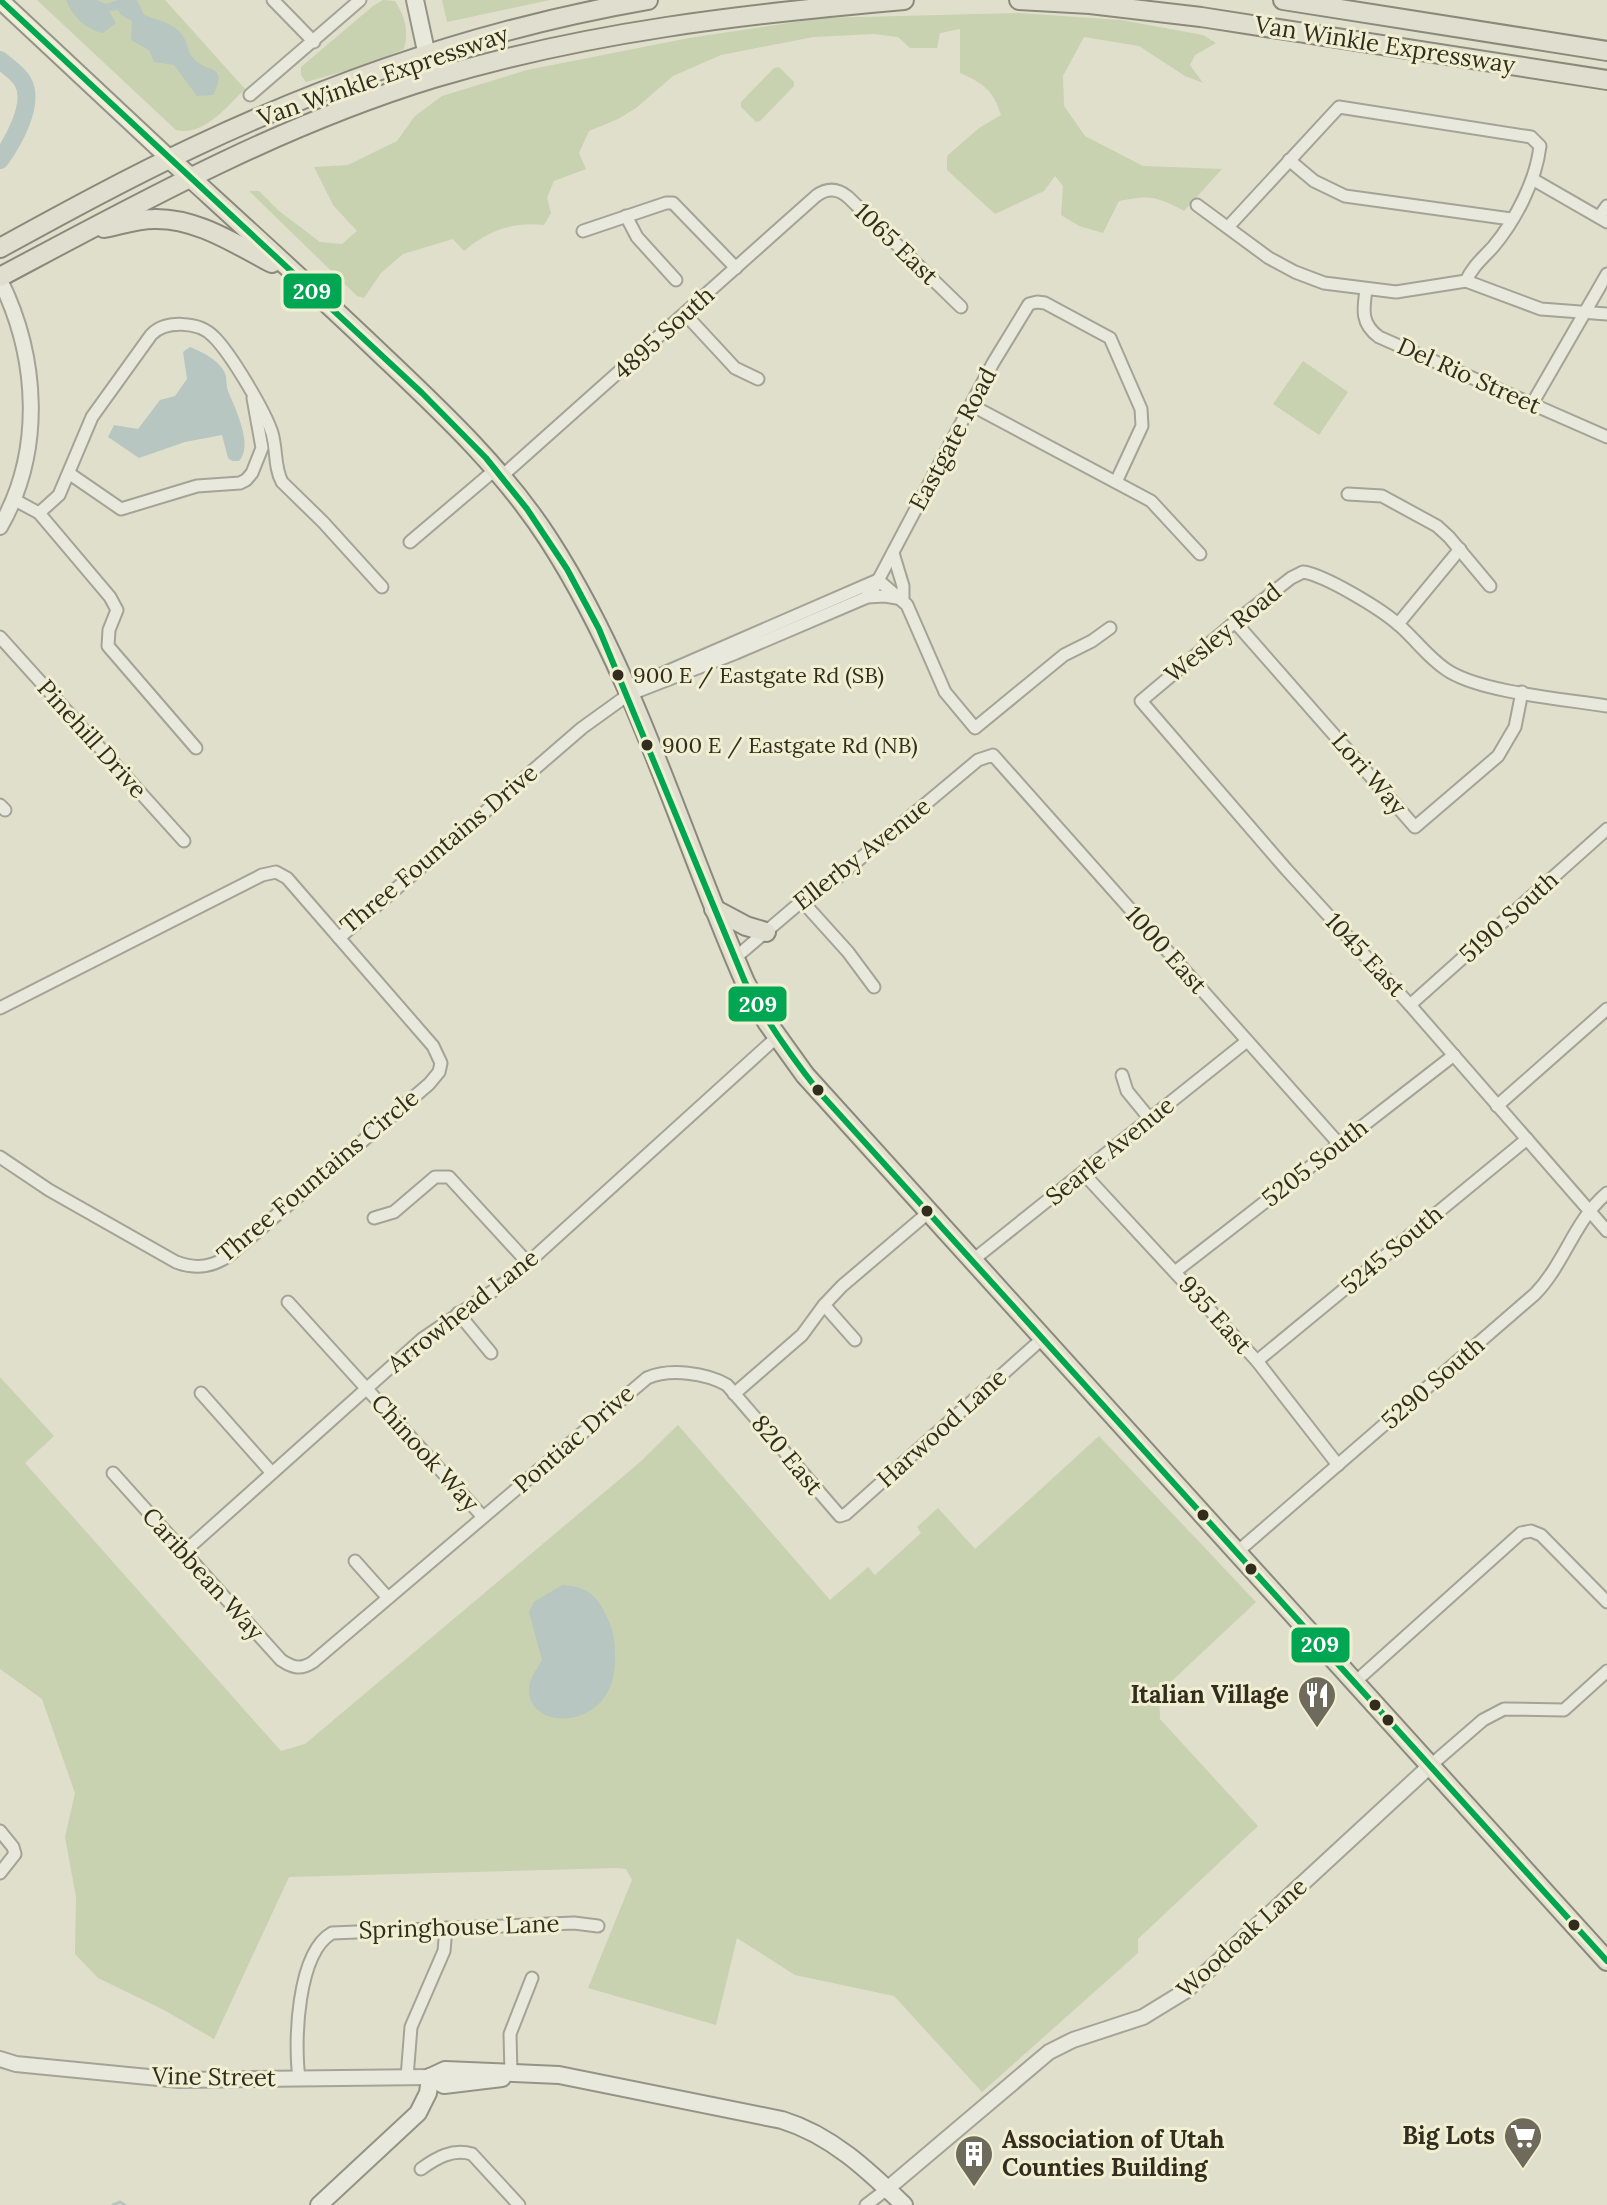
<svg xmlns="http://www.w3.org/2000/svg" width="1607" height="2205" font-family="Lora,serif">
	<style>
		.green { fill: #c8d1b0 }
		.water { fill: #b7c6c0 }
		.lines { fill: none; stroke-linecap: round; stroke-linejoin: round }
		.stream { stroke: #b7c6c0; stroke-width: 3 }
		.river { stroke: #b7c6c0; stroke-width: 18 }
		.minor-casing { stroke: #a5a396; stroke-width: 15 }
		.tertiary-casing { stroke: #a5a396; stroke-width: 18 }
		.secondary-casing { stroke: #959385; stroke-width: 20 }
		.primary-casing { stroke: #8b897c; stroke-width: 22 }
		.minor { stroke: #e8e8dd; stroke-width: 11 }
		.tertiary { stroke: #e8e8dd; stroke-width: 14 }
		.secondary { stroke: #e8e8dd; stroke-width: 16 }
		.primary { stroke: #e0dfcf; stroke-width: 18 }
		.bus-1-casing { stroke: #f1efd2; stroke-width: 12 }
		.bus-1 { stroke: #00a651; stroke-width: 6 }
		.bus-dot { fill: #322d1f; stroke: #f1efd2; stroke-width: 3 }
		.labels { text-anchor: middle; stroke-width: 6; stroke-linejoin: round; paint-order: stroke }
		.bus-label { font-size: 22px; fill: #322d1f; stroke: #f1efd2; text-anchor: start }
		.street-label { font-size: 24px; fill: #322d1f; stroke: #f1efd2 }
		.poi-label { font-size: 24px; font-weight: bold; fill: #322d1f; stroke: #f1efd2; text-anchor: end }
		.line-badge { stroke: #f1efd2; stroke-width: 3 }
		.badge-label { font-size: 22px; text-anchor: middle; font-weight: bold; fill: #fff }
	</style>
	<rect width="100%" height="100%" fill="#e0dfcc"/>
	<!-- green -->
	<g class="green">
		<path d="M37,0H165L245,89C227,106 204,137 176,130Z"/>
		<path d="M383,0L395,1C405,16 409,32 404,49L366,65L306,82L301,75V67L373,6Z"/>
		<polygon points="442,0 550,0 447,22"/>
		<path d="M1018,13L1121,20L1203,35L1216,43L1195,55L1190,65L1203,83L1185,76L1139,46L1084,37L1063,76L1064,106L1085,136L1143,166L1222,169L1184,211C1156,196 1150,195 1119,201L1103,233L1079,226L1061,215L1063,186L1055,176L1044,191L995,214L947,170V156L979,128L1001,115C994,91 982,82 960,73V29L940,33L937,48H910L898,37L874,34L813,37L721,55L673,76L636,108L618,119L589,131L579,153L586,169L554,181L547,198L551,213L544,225C513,221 487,231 464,251L453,239L403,254L381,273L364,298L357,296L249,191H259L279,211L320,242L342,244L357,231L333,205L314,167L348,165L397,141L415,116L442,96L527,70L689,38L821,18Z"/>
		<polygon points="779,67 794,82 794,86 760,121 756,122 741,107 741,102 774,68"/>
		<polygon points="1303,361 1348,392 1319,435 1273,404"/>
		<polygon points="0,1377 54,1436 25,1463 281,1751 305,1744 639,1463 678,1425 830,1600 868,1567 875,1575 921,1533 917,1527 938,1508 975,1549 1099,1436 1256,1602 1159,1693 1160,1719 1258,1826 1138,1939 1138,1953 982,2092 894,1996 795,1975 737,1938 716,2025 588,1988 632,1880 626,1869 616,1868 289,1877 214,2039 164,2010 98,1978 75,1954 76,1897 65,1837 75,1793 42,1699 0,1669"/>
	</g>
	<!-- water -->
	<g class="water">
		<path d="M66,0H96L106,4L118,0H137L144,15C159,20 180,25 186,42C189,49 188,54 194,59C208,74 229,64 213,95L197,96L174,65L154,62L149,50L131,40L132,21L121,15L118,10L109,11L116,23L103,33C85,29 73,17 66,0Z"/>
		<path d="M190,347C202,352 218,359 225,373C227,378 226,385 228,391C235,408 254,446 239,461H232L228,458L222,435L185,442L139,458L108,437L114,425L138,429L160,400L175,396L187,379L183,352Z"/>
		<path d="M562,1585C591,1587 599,1598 610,1624C615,1636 615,1647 615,1660C615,1733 526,1732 529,1688C530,1677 537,1669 542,1660L529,1612L534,1602Z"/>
	</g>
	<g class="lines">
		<!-- stream -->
		<polyline class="stream" points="113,2205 120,2202 125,2205"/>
		<!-- river -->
		<path class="river" d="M0,60C7,66 19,74 23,82C35,104 13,142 0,160"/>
		<!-- minor casing -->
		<g class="minor-casing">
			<g id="minor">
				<polyline points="273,0 314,42"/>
				<polyline points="250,95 360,0"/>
				<polyline points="1289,160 1314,181 1345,196 1511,219"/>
				<polyline points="1534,180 1607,222"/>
				<polyline points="1197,205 1269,258 1295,272 1324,283 1396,292 1466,281 1541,309 1607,314"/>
				<polyline points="626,216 637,237 676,280"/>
				<polyline points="1599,217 1607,206"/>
				<path d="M1228,227L1339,107L1531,137L1540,146C1536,181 1515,221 1493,247C1482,259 1473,266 1466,281"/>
				<polyline points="583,231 666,203 673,203 736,268"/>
				<path d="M1366,290C1363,310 1361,324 1379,337L1607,437"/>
				<polyline points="685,314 735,368 758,379"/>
				<polyline points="1532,404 1607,274"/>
				<polyline points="971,405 1151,501 1200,554"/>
				<polyline points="70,474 121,509 197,486 240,483 246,480 252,473 262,448 253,398"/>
				<path d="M502,476L816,196C827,188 837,188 848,197L961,307"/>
				<polyline points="1348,494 1382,496 1437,526 1449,537 1490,586"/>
				<polyline points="15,500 39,513 110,597 117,610 109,630 108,646 196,748"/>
				<path d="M39,513L59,495L92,417L151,335C165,320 199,321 214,337C231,354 265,411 272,433C277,450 274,467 282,482L323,522L382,587"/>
				<polyline points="410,542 496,469"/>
				<polyline points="878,580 907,605 945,692 975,728 1064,655 1092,641 1110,628"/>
				<polyline points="867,597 885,596 903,599 903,586 893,553"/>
				<polyline points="1235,622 1415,827 1498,756 1515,727 1522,692"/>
				<polyline points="1398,624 1460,549"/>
				<polyline points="0,637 184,841"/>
				<polyline points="628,695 736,653 865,598 873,590 993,363 1029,304 1037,302 1045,303 1110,338 1141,409 1142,426 1116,482"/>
				<path d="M1607,706C1564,699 1486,693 1450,672C1430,660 1417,641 1400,626C1383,610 1325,575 1303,572L1291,578L1235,622L1141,701L1286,869L1410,1005L1607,1231"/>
				<polyline points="0,805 5,810"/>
				<polyline points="802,901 848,952 874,987"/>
				<polyline points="339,938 582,728 650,679 878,580"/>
				<polyline points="735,958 802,901 837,878 978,760 993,755 1340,1145"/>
				<polyline points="1410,1005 1607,829"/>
				<path d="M0,1008L262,875L276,872L287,878L433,1046L441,1063L439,1072L429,1084L231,1254C214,1267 197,1270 176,1262L49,1190L0,1157"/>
				<polyline points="1122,1075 1127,1091 1150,1119"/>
				<polyline points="1497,1106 1607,1009"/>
				<polyline points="1083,1173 1257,1361 1338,1465"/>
				<polyline points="374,1218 394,1212 435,1177 449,1177 528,1263"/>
				<polyline points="973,1260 1247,1041"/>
				<polyline points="1176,1271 1454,1055"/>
				<polyline points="288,1302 483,1517"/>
				<polyline points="824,1305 855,1340"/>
				<polyline points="458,1313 491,1353"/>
				<polyline points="1257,1361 1527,1139"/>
				<polyline points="201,1393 272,1473"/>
				<polyline points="734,1394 802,1335 824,1305 842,1286 929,1212"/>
				<path d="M113,1473L281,1660C293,1668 301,1670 313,1662L647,1378C670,1368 706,1373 727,1385L840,1516L846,1514L1043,1338"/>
				<polyline points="184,1552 422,1339 509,1280 777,1037"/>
				<path d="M1236,1553L1535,1294C1565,1263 1574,1221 1607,1193"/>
				<polyline points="355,1561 388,1598"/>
				<polyline points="1355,1682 1521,1533 1531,1531 1541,1535 1607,1602"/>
				<polyline points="1431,1765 1483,1720 1504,1709 1564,1710 1607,1671"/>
				<polyline points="0,1831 13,1847 15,1854 0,1873"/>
				<polyline points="511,2074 510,2034 532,1978"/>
				<polyline points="407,2077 411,2027 444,1951 446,1928"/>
				<path d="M299,2078C294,2042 297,1953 332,1933L574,1923L598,1926"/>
				<path d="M421,2169C436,2158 453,2148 472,2154L519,2205"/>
				<polyline points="866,2205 887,2189"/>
			</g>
		</g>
		<!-- tertiary casing -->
		<g class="tertiary-casing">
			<g id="tertiary">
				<path d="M0,280C38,357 44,451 0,527"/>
				<polyline points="0,2059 16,2064 179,2080 430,2077"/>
				<polyline points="887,2189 1049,2052 1073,2040 1143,2017 1187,1990 1431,1765"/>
			</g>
		</g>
		<!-- secondary casing -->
		<g class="secondary-casing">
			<g id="secondary">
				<polyline points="0,0 170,159"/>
				<polyline points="415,0 432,79"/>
				<path d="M430,2077L445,2070L559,2075L782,2120C831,2135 868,2170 904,2205"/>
				<polyline points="430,2077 444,2085 502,2078"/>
				<polyline points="319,2205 418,2113 428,2093 430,2077"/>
			</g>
		</g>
		<!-- primary casing -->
		<g class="primary-casing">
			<g id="primary">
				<polyline points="1019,0 1090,4 1201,17 1607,80"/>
				<polyline points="1283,0 1607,51"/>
				<path d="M170,159C241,224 313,289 383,356C443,413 504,470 549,540C635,673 681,836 745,982L767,1022L805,1075L1607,1961"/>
				<path d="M104,228C120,225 137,219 154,219C197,218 235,244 272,263"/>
				<path d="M0,248C64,213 128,178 194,147C337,79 492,27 648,0"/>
				<path d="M0,277C141,202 280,125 434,78C587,32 744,14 904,0"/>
				<polyline points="714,909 746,926 766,932"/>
			</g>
		</g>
		<!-- minor -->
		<use href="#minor" class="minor"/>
		<!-- tertiary -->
		<use href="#tertiary" class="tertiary"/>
		<!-- secondary -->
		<use href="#secondary" class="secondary"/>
		<!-- primary -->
		<use href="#primary" class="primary"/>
		<!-- bus-1 casing -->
		<g class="bus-1-casing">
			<path id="bus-1" d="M0,0L422,393L486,458L527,509L567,569L599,629L745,982C767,1022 792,1058 820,1093L1607,1961"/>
		</g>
		<!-- bus-1 -->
		<use href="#bus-1" class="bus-1"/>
	</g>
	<!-- icons -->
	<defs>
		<g id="restaurant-pin" transform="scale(2)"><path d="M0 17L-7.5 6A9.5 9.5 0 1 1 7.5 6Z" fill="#6f6b5c" stroke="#f1efd2"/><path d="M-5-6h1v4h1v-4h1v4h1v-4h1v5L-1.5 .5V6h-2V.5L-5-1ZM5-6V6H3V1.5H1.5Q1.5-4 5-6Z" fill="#fff"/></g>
		<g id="supermarket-pin" transform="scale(2)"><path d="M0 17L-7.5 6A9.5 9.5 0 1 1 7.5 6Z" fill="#6f6b5c" stroke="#f1efd2"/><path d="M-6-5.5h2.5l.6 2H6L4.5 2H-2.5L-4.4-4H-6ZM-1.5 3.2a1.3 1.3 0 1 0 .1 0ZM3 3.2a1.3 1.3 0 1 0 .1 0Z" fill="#fff"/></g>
		<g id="building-pin" transform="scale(2)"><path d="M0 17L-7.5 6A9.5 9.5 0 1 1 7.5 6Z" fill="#6f6b5c" stroke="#f1efd2"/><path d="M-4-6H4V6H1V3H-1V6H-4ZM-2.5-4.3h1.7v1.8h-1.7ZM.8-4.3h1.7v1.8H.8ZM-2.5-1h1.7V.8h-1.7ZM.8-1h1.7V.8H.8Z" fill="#fff"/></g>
	</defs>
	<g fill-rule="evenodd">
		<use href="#restaurant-pin" x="1317" y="1695"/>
		<use href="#supermarket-pin" x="1523" y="2136"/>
		<use href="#building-pin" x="974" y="2154"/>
	</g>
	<!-- markers -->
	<g class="bus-dot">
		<circle cx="618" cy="675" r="7"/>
		<circle cx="647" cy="745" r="7"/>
		<circle cx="818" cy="1090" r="7"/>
		<circle cx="927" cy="1211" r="7"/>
		<circle cx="1203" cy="1515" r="7"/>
		<circle cx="1251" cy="1569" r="7"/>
		<circle cx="1375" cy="1705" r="7"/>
		<circle cx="1388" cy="1720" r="7"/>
		<circle cx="1574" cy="1925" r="7"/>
	</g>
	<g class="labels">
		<!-- bus labels -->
		<g class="bus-label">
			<text x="633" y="683">900 E / Eastgate Rd (SB)</text>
			<text x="662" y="753">900 E / Eastgate Rd (NB)</text>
		</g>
		<!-- street labels -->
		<g class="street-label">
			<text transform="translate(1385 45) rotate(9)" y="8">Van Winkle Expressway</text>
			<text transform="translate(383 76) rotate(-19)" y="8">Van Winkle Expressway</text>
			<text transform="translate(896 244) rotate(44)" y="8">1065 East</text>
			<text transform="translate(664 333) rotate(-42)" y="8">4895 South</text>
			<text transform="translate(1469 376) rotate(24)" y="8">Del Rio Street</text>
			<text transform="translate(953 439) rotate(-62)" y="8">Eastgate Road</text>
			<text transform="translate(1223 633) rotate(-39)" y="8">Wesley Road</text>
			<text transform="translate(92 739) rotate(48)" y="8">Pinehill Drive</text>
			<text transform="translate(1369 774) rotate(49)" y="8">Lori Way</text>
			<text transform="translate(439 849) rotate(-40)" y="8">Three Fountains Drive</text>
			<text transform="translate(862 854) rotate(-38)" y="8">Ellerby Avenue</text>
			<text transform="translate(1509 917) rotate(-42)" y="8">5190 South</text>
			<text transform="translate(1166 950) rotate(48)" y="8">1000 East</text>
			<text transform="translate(1365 955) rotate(47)" y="8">1045 East</text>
			<text transform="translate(1110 1151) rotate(-39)" y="8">Searle Avenue</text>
			<text transform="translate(1315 1163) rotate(-38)" y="8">5205 South</text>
			<text transform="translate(318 1176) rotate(-40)" y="8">Three Fountains Circle</text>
			<text transform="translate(1392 1250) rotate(-40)" y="8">5245 South</text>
			<text transform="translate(463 1311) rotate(-38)" y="8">Arrowhead Lane</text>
			<text transform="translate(1215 1315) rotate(48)" y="8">935 East</text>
			<text transform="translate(1433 1383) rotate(-41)" y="8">5290 South</text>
			<text transform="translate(942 1428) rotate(-42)" y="8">Harwood Lane</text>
			<text transform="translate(574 1439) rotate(-41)" y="8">Pontiac Drive</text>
			<text transform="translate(425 1453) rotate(48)" y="8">Chinook Way</text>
			<text transform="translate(787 1455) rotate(50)" y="8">820 East</text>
			<text transform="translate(203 1574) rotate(48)" y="8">Caribbean Way</text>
			<text transform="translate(459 1927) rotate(-2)" y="8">Springhouse Lane</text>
			<text transform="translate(1242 1938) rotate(-42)" y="8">Woodoak Lane</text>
			<text transform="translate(214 2077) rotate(1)" y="8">Vine Street</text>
		</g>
		<!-- poi labels -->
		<g class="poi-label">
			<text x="1289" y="1703">Italian Village</text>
			<text x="1495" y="2144">Big Lots</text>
			<text x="1002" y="2148" text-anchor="start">Association of Utah<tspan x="1002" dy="28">Counties Building</tspan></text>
		</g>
	</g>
	<g class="line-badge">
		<rect x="282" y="272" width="61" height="38" rx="8" fill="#00a651"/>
		<rect x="727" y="985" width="61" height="38" rx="8" fill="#00a651"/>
		<rect x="1290" y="1626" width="61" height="38" rx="8" fill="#00a651"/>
	</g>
	<g class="badge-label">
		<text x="312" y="299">209</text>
		<text x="758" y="1012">209</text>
		<text x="1320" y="1652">209</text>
	</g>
</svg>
